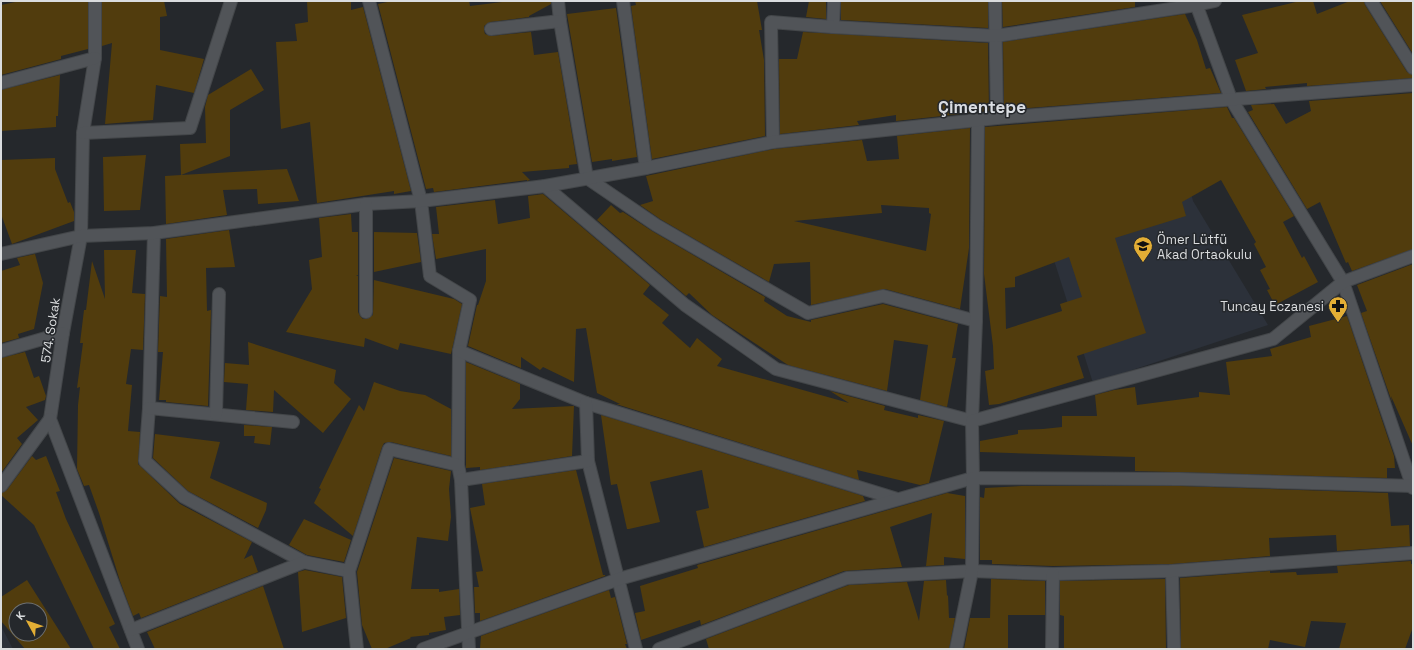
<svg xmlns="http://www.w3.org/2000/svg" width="1414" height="650" font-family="'Space Grotesk',sans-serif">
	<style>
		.built { fill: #2c313a }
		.building { fill: #513c0d; fill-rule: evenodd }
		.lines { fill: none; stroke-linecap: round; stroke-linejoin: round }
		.minor-casing { stroke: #434649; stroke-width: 14 }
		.minor { stroke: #515458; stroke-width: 12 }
		.labels { text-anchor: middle; stroke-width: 3; stroke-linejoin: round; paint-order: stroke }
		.poi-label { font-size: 13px; fill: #dadcde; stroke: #25282c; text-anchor: start }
		.street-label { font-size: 13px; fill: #dadcde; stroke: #25282c }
		.district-label { font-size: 17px; font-weight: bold; fill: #dadde2; stroke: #25282c }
	</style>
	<rect width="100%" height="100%" fill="#25282c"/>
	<!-- built -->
	<g class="built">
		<polygon points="1186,175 1193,201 1268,325 1093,383 1033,194"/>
		<polygon points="1,626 13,649 1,649"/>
	</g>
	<!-- building -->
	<g class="building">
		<polygon points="20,1 88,1 88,49 61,56 61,59 1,75 1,5"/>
		<polygon points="102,1 164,1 167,16 160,17 160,50 204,59 194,93 156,85 153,120 105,124 112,43 102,46"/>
		<polygon points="307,1 351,1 351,10 363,7 411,191 394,194 394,191 317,203 310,122 281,129 276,42 297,41 295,24 308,22"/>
		<polygon points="392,1 469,1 470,6 511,1 551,1 551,4 529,16 529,17 490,22 484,26 484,30 485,34 491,36 531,32 534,55 558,52 577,164 569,165 569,168 522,172 530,180 527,181 527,180 434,192 433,188 426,189 378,4"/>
		<polygon points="635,1 757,1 762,30 759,30 764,60 765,136 652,159 631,6 636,5"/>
		<polygon points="809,1 826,1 826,19 806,17"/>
		<polygon points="841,1 988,1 988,28 841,20"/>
		<polygon points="1002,1 1135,1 1135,7 1003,27"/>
		<polygon points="1300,1 1313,1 1317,14 1350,1 1364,1 1365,5 1407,72 1413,75 1413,78 1307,86 1307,83 1265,87 1266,89 1246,91 1235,60 1258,53 1242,15"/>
		<polygon points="1380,1 1413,1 1413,54"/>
		<polygon points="616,8 637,157 612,161 612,159 592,162 567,14"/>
		<polygon points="1185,14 1197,40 1206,69 1210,68 1221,93 1004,110 1003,42"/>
		<polygon points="803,32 988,43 989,111 896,121 896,115 857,121 859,125 780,134 779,59 797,59"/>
		<polygon points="251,69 264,90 230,110 230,156 181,175 287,169 299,201 258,204 257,189 223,190 227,215 166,224 165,176 181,175 180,144 206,143 205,107 208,95"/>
		<polygon points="60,75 58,116 56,116 56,127 1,131 1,90"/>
		<polygon points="1413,93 1413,249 1352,271 1348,262 1346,263 1320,202 1307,209 1248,112 1253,110 1251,105 1274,104 1286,124 1311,111 1309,101"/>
		<path d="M1227,107L1232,118H1234L1294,216L1283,222L1302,258L1304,256L1318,282L1275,305L1267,290L1270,289L1260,270L1266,267L1254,244L1256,242L1221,180L1182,202L1186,216L1115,238L1146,333L1077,356L1084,378L999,404L989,405L985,371L994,369L993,346L984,274L985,127ZM1069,257L1082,297L1060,304L1062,311L1006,329L1005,288L1015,287V277Z"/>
		<path d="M970,128L969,248L960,309L885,289L811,305L810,262L774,264L769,282L660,219L640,205L653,201L646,176L774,149L862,140L867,161L899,159L897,136ZM881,205L929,208V213L931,214L926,251L794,221L882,213Z"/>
		<polygon points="146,155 140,210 104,211 103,157"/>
		<polygon points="55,158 55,169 68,203 70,202 74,212 74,221 12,244 1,214 1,160"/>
		<polygon points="543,194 650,285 643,294 669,315 662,323 690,348 697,338 722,359 717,366 849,403 830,391 885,406 884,410 918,418 918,415 944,421 929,483 920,485 857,470 859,480 616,404 620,404 597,393 586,328 576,329 574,382 543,367 540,370 521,357 521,368 468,346 477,305 478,305 486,281 486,249 436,259 432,234 439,234 436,207 495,200 498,224 530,218 528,196"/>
		<polygon points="611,205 620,213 623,212 652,231 765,297 764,301 787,316 811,322 811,320 883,304 958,324 952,358 956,358 947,407 920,400 928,345 894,340 887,391 788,365 712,315 689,293 686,296 597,220"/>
		<polygon points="351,214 352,232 358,232 358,275 356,275 358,276 358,312 360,316 363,319 366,319 373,315 374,280 454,299 462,304 451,354 400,343 398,350 365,338 364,347 286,332 312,289 309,260 322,257 319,218"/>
		<polygon points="229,230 235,267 206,268 207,311 211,310 208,406 166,402 166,400 159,400 163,352 158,352 160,296 167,297 166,239"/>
		<polygon points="374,232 417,233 421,262 374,272"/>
		<polygon points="104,250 136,250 132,293 145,294 143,350 131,349 126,384 132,385 128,431 140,432 138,464 180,504 252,542 244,559 252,555 258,572 141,618 139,613 133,616 120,581 99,513 89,485 84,486 77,469 78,405 80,387 77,388 83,343 80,343 84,310 86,310 92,261 105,299"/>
		<polygon points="35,254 43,283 34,329 18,334 19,338 1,343 1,271 20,265 17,258"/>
		<polygon points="1413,264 1413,446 1391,396 1392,402 1361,313 1367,311 1357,285"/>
		<polygon points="1347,316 1394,456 1395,468 1387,468 1387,478 1135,471 1135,457 980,452 980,441 1018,434 1018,430 1043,429 1062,427 1062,416 1097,416 1095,395 1114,390 1135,387 1137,405 1199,397 1199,392 1230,395 1226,362 1272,356 1270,349 1311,337 1309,326"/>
		<polygon points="248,342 336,370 334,383 351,399 323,433 274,390 273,412 246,410 248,384 224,382 225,363 249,365"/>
		<polygon points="25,352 34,378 39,376 46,396 45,400 26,407 38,420 17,438 22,444 1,473 1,358"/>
		<polygon points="466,362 520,384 520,399 512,409 574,406 572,456 480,470 480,467 466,468"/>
		<polygon points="374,382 400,391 425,395 451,409 451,456 391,442 384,443 382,447 353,536 314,503 321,489 319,488 359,405 364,411"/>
		<polygon points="601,415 863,496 865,501 704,547 696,511 709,508 702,470 650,482 660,522 629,529 627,529 617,484 611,485"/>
		<polygon points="244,425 272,427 270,445 254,443 255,436 244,436"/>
		<polygon points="155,434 220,442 210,478 267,503 266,510 258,528 188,491 153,458"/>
		<polygon points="32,456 36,460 46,456 60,491 56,492 66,519 115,624 109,627 120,649 94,649 34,525 1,495 1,493 7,490"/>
		<polygon points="394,458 451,471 449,489 451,517 448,541 417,537 411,589 439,589 439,592 459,589 460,615 444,617 446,630 429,633 429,635 410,637 411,638 385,649 372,649 362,625 357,572"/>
		<polygon points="576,470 603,575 605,575 605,576 480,621 480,613 475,613 474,587 479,587 476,572 483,571 470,508 485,505 482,484"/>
		<polygon points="1022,486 1180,486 1388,493 1391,526 1409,525 1410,546 1337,551 1336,535 1269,538 1270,556 1172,564 1053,566 992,564 992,560 980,560 980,497 984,498 985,488"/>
		<polygon points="947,493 965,496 965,559 944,557 944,565 926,566 932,513 890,527 902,567 844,571 701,625 700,620 641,640 635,613 645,611 640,586 698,568 697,565"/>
		<polygon points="304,519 351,540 344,562 307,555 289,545"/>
		<polygon points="1411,561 1411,564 1413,564 1413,627 1405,649 1339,649 1346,623 1311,621 1305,647 1270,640 1268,649 1181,649 1180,578 1270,571 1270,573 1296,572 1297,575 1338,573 1337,566"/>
		<polygon points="305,570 342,577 346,618 302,632 298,572"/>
		<polygon points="991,579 1045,581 1045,615 1008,615 1008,649 964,649 970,618 990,618"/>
		<polygon points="1165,579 1166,649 1064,649 1064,616 1060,615 1060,581"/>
		<path d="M27,580L71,649H25L1,621V597ZM16,610H40V634H16Z"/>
		<polygon points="946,580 947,596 948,595 949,618 955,618 949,649 709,649 706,639 849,585 907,582 919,621 924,581"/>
		<polygon points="263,586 284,649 155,649 147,632"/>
		<polygon points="609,590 611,598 615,597 627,644 625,644 627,649 480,649 481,636"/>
	</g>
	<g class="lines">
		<!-- minor casing -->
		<g class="minor-casing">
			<g id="minor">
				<polyline points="95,1 95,58 83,133 81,236 63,333 50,419 138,649"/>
				<polyline points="369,1 421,201 430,276 470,300 459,351 458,465 461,480 469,649"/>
				<polyline points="558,1 560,21 587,178 656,225 808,313 883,296 976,321"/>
				<polyline points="623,1 646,168"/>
				<polyline points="995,1 997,118"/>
				<polyline points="1195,1 1231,99 1343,282 1413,488"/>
				<polyline points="1371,1 1413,68"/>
				<polyline points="833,27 834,1"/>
				<polyline points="491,29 560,21"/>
				<polyline points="1,83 95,58"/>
				<polyline points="83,133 190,128 231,1"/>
				<polyline points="773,142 771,22 833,27 996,36 1196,5 1215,1"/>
				<polyline points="545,186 685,305 776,369 972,421 976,321 978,121"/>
				<polyline points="154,233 149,408 145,461 184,497 304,562"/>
				<polyline points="1,254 81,236 154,233 366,204 421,201 545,186 646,168 773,142 997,118 1413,85"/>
				<polyline points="366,312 366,204"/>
				<polyline points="1,351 63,333"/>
				<polyline points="459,351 586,403 897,499"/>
				<polyline points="586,403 588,461 636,649"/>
				<polyline points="149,408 293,422"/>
				<polyline points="216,414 219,294"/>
				<polyline points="461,480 588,461"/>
				<polyline points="1,486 50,419"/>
				<polyline points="1172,571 1174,649"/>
				<polyline points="131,630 304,562 349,571"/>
				<polyline points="357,649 349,571 389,449 458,465"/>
				<polyline points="423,649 619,579 973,478 972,421 1273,339 1343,282 1413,256"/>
				<polyline points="659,649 847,578 972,571 1053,574 1172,571 1413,553"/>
				<polyline points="956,649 972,571 973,478 1180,479 1413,486"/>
				<polyline points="1052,649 1053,574"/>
			</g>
		</g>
		<!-- minor -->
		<use href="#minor" class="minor"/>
	</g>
	<!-- icons -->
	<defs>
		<g id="school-pin" transform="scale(1)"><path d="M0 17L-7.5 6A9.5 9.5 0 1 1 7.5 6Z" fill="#e3ae35" stroke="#25282c"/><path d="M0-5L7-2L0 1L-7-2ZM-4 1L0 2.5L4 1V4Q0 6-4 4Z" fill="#111"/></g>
		<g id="pharmacy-pin" transform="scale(1)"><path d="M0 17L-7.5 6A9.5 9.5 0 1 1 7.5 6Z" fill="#e3ae35" stroke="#25282c"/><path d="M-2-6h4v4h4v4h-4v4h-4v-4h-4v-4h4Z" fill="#111"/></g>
	</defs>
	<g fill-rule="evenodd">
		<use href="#school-pin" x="1143" y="246"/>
		<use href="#pharmacy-pin" x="1338" y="306"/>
	</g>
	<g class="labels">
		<!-- poi labels -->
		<g class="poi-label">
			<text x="1157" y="244">Ömer Lütfü<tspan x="1157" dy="15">Akad Ortaokulu</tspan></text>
			<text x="1324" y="311" text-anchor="end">Tuncay Eczanesi</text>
		</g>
		<!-- street labels -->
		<g class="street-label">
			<text transform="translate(50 330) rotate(-81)" y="5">574. Sokak</text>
		</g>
		<!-- district labels -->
		<g class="district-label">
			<text x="982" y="113">Çimentepe</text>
		</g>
	</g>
	<!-- border -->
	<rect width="1414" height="650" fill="none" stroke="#dadcde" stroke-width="4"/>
	<!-- north arrow -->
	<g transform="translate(28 622) rotate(310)"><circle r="19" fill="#25282c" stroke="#6d7073"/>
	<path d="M0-3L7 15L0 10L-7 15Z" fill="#e3ae35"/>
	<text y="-6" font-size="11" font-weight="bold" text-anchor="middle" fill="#dadcde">K</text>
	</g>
</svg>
